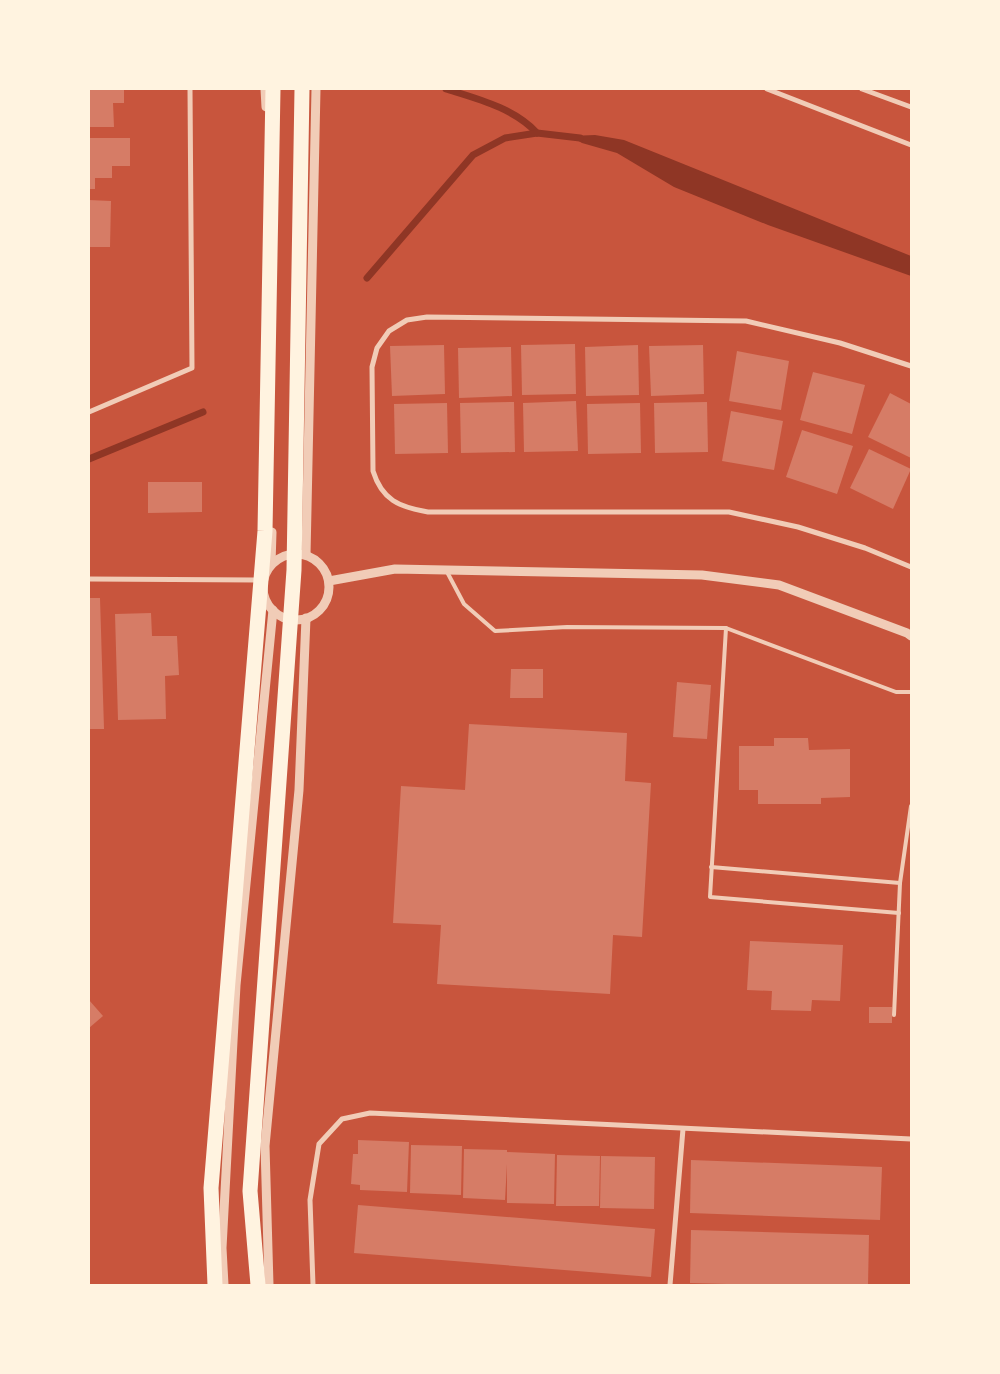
<svg xmlns="http://www.w3.org/2000/svg" width="1000" height="1374" font-family="'Public Sans',sans-serif">
	<style>
		.water { fill: #8f3625 }
		.lines { fill: none; stroke-linecap: round; stroke-linejoin: round }
		.stream { stroke: #8f3625; stroke-width: 7 }
		.building { fill: #d67c66 }
		.service { stroke: #f1ccb7; stroke-width: 4 }
		.minor { stroke: #f1ccb7; stroke-width: 5 }
		.tertiary { stroke: #f1ccb7; stroke-width: 9 }
		.motorway { stroke: #fff3e0; stroke-width: 15 }
	</style>
	<rect width="100%" height="100%" fill="#c8553d"/>
	<!-- water -->
	<polygon class="water" points="595,135 624,140 911,256 911,276 768,225 674,187 617,153 582,143 570,136"/>
	<g class="lines">
		<!-- stream -->
		<g class="stream">
			<path d="M446,89C478,99 514,108 537,133"/>
			<polyline points="367,278 473,155 505,138 537,133 580,138"/>
			<polyline points="89,459 203,412"/>
		</g>
	</g>
	<!-- building -->
	<g class="building">
		<polygon points="89,89 124,89 124,103 113,103 114,127 89,127"/>
		<polygon points="89,138 130,138 130,166 112,166 112,178 95,178 95,189 89,189"/>
		<polygon points="89,200 111,201 110,247 89,247"/>
		<polygon points="575,344 576,394 522,395 521,345"/>
		<polygon points="444,345 445,394 392,396 390,346"/>
		<polygon points="638,345 639,395 586,396 585,347"/>
		<polygon points="703,345 704,394 651,396 649,346"/>
		<polygon points="511,347 512,396 459,398 458,348"/>
		<polygon points="737,351 789,361 781,410 729,401"/>
		<polygon points="813,372 865,385 852,434 800,420"/>
		<polygon points="890,393 911,404 911,458 868,437"/>
		<polygon points="576,401 578,451 524,452 523,403"/>
		<polygon points="514,402 515,452 461,453 460,403"/>
		<polygon points="707,402 708,452 655,453 654,403"/>
		<polygon points="447,403 448,453 395,454 394,404"/>
		<polygon points="640,403 641,453 588,454 587,404"/>
		<polygon points="731,411 783,421 774,470 722,461"/>
		<polygon points="802,430 853,446 837,494 786,477"/>
		<polygon points="869,449 911,469 893,509 850,488"/>
		<polygon points="148,482 202,482 202,512 148,513"/>
		<polygon points="89,598 100,598 104,729 89,729"/>
		<polygon points="151,613 152,636 177,636 179,675 165,676 166,719 118,720 115,614"/>
		<polygon points="511,669 543,669 543,698 510,698"/>
		<polygon points="677,682 711,685 707,739 673,737"/>
		<polygon points="469,724 627,733 625,781 651,783 642,937 613,935 610,994 437,984 441,925 393,923 401,786 465,790"/>
		<polygon points="774,738 808,738 809,750 850,749 850,797 821,798 821,804 758,804 758,790 739,790 739,746 774,746"/>
		<polygon points="750,941 843,945 840,1001 812,1000 811,1011 771,1010 772,991 747,990"/>
		<polygon points="89,1000 103,1016 89,1028"/>
		<rect x="869" y="1007" width="23" height="16"/>
		<polygon points="358,1140 409,1142 407,1192 360,1190 360,1185 351,1184 353,1154 358,1154"/>
		<polygon points="411,1145 462,1146 461,1195 410,1193"/>
		<polygon points="464,1149 507,1150 507,1152 555,1154 554,1204 507,1203 507,1164 505,1200 463,1198"/>
		<polygon points="557,1155 600,1156 599,1206 556,1206"/>
		<polygon points="601,1156 655,1157 654,1209 600,1208"/>
		<polygon points="691,1160 882,1167 880,1220 690,1213"/>
		<polygon points="358,1205 655,1229 651,1277 354,1253"/>
		<polygon points="691,1230 869,1235 868,1285 763,1285 690,1283"/>
	</g>
	<g class="lines">
		<!-- service -->
		<g class="service">
			<polyline points="446,570 464,604 495,631 567,627 726,628 896,692 911,692"/>
			<polyline points="726,628 710,897 899,913"/>
			<polyline points="711,867 900,883"/>
			<polyline points="894,1015 900,883 911,806"/>
		</g>
		<!-- minor -->
		<g class="minor">
			<polyline points="767,89 911,145"/>
			<polyline points="862,89 911,107"/>
			<path d="M911,366L840,343L746,321L427,317L407,320L389,331L377,348L372,367L373,471C382,500 399,507 428,512H729L798,527L865,548L911,567"/>
			<polyline points="89,412 192,368 190,89"/>
			<polyline points="89,579 260,580"/>
			<polyline points="313,1285 310,1200 319,1144 342,1119 370,1113 911,1139"/>
			<polyline points="670,1285 683,1129"/>
		</g>
		<!-- tertiary -->
		<g class="tertiary">
			<polyline points="265,89 266,107"/>
			<circle cx="296" cy="587" r="33"/>
			<polyline points="306,555 316,89"/>
			<polyline points="271,564 272,532"/>
			<polyline points="329,581 395,569 702,575 779,585 907,633 911,636"/>
			<polyline points="224,1285 222,1248 236,985 273,610"/>
			<polyline points="269,1285 265,1146 299,790 306,618"/>
		</g>
		<!-- motorway -->
		<g class="motorway">
			<polyline points="215,1285 211,1188 265,531 273,89"/>
			<polyline points="258,1285 250,1191 294,570 302,89"/>
		</g>
	</g>
	<!-- border -->
	<rect width="1000" height="1374" fill="none" stroke="#fff3e0" stroke-width="180"/>
</svg>
